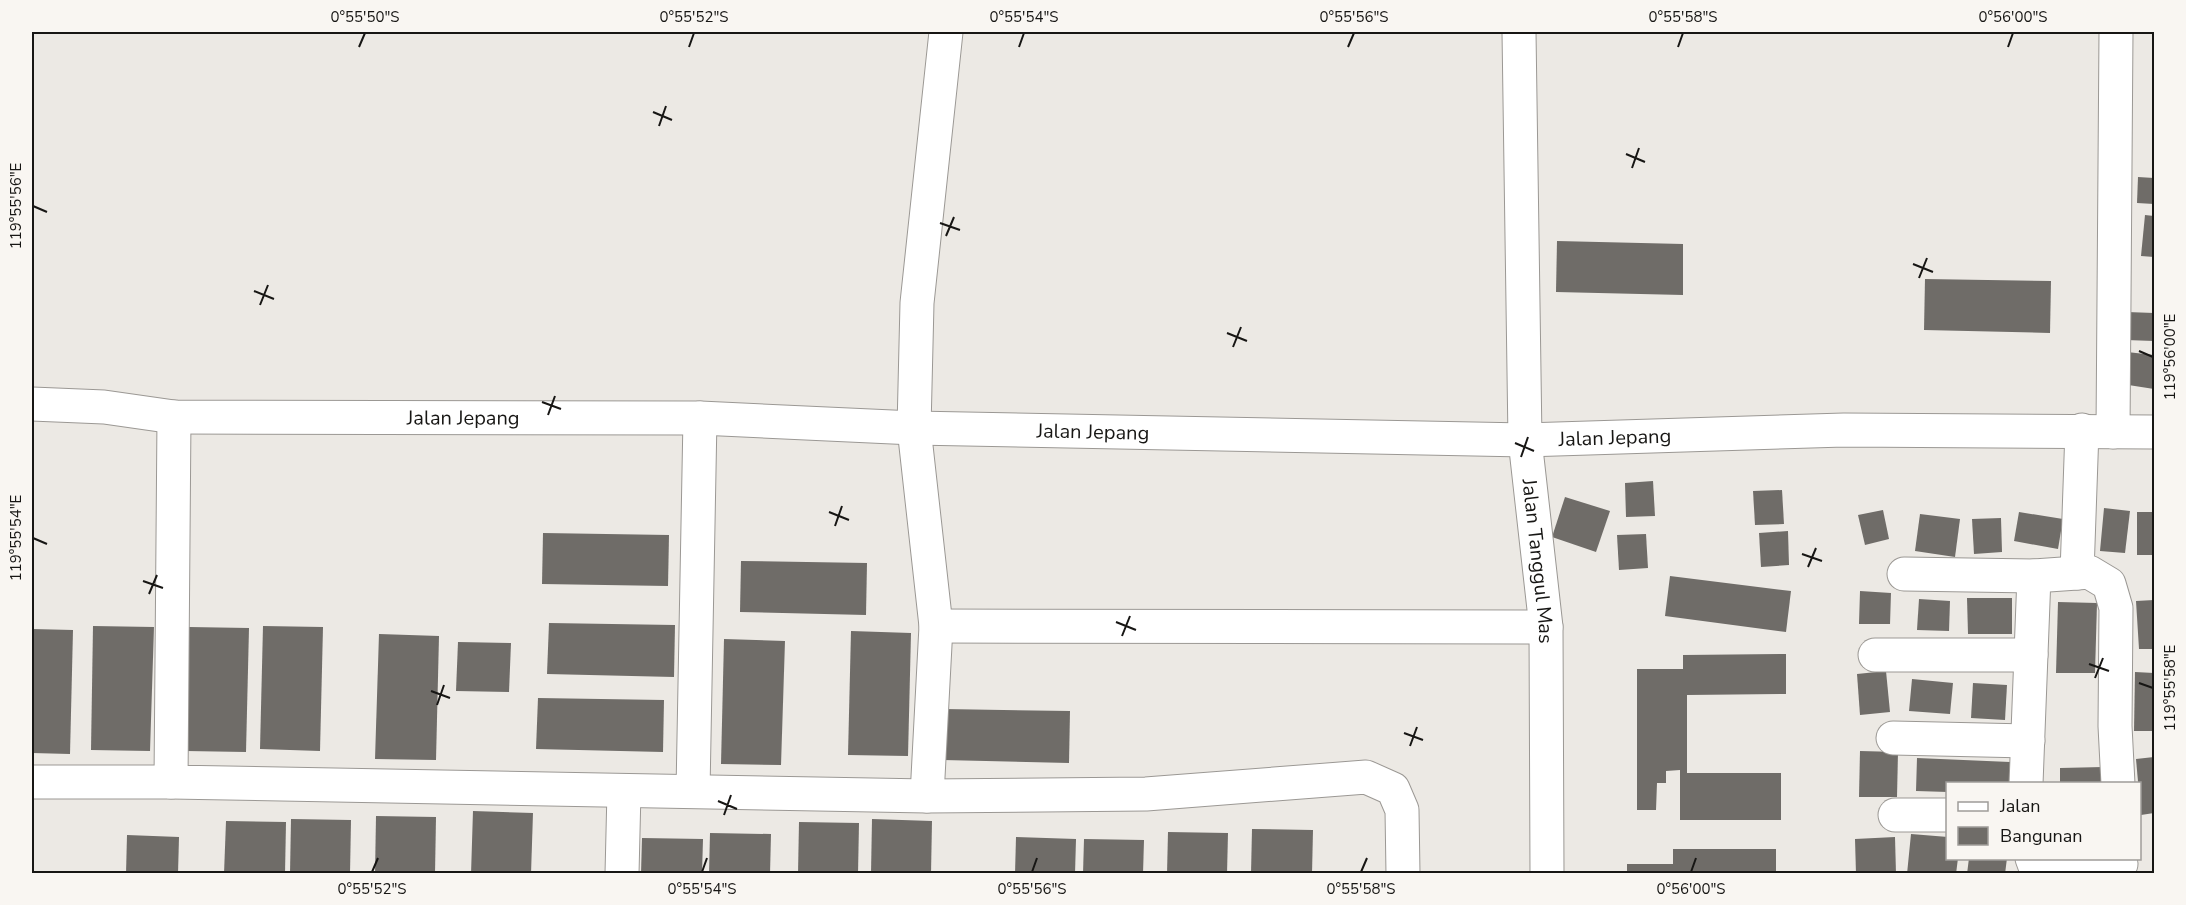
<svg xmlns="http://www.w3.org/2000/svg" width="2186" height="905" font-family="'Nunito Sans',sans-serif">
	<style>
		.building { fill: #6f6c68 }
		.lines { fill: none; stroke-linecap: round; stroke-linejoin: round }
		.street-casing { stroke: #9b9894; stroke-width: 35 }
		.secondary-casing { stroke: #9b9894; stroke-width: 35 }
		.street { stroke: #fff; stroke-width: 33 }
		.secondary { stroke: #fff; stroke-width: 33 }
		.ticks { fill: none; stroke: #171614; stroke-width: 2 }
		.labels { text-anchor: middle; stroke-width: 5; stroke-linejoin: round; paint-order: stroke }
		.street-label { font-size: 20px; fill: #171614; stroke: #f9f6f2 }
		.neatline { fill: none; stroke: #171614; stroke-width: 2 }
		.ticks-label { font-size: 15px; text-anchor: middle; fill: #171614 }
	</style>
	<rect width="100%" height="100%" fill="#ece9e4"/>
	<!-- building -->
	<g class="building">
		<polygon points="2138,177 2154,178 2154,204 2137,203"/>
		<polygon points="2145,215 2154,216 2154,257 2141,256"/>
		<polygon points="1557,241 1683,244 1683,295 1556,292"/>
		<polygon points="1925,279 2051,281 2050,333 1924,330"/>
		<polygon points="2127,312 2154,313 2154,341 2126,340"/>
		<polygon points="2127,352 2154,355 2154,389 2122,384"/>
		<polygon points="1653,481 1655,516 1626,517 1625,483"/>
		<polygon points="1782,490 1784,524 1755,525 1753,491"/>
		<polygon points="1565,497 1610,511 1596,552 1552,537"/>
		<polygon points="2104,508 2130,511 2125,553 2100,551"/>
		<polygon points="1883,510 1889,539 1865,545 1858,515"/>
		<polygon points="2019,512 2063,519 2058,549 2014,541"/>
		<rect x="2137" y="512" width="17" height="43"/>
		<polygon points="1920,514 1960,519 1955,557 1915,551"/>
		<polygon points="2001,518 2002,552 1974,554 1972,519"/>
		<polygon points="1788,531 1789,565 1761,567 1759,533"/>
		<polygon points="543,533 669,535 668,586 542,584"/>
		<polygon points="1646,534 1648,568 1619,570 1617,535"/>
		<polygon points="741,561 867,563 866,615 740,612"/>
		<polygon points="1670,576 1791,591 1786,632 1665,616"/>
		<polygon points="1860,591 1891,593 1890,624 1859,624"/>
		<polygon points="1967,598 2012,598 2012,634 1968,634"/>
		<polygon points="1919,599 1950,601 1949,631 1917,630"/>
		<polygon points="2154,600 2154,649 2139,649 2136,601"/>
		<polygon points="2058,602 2097,603 2095,673 2056,673"/>
		<polygon points="549,623 675,625 674,677 547,674"/>
		<polygon points="93,626 154,627 150,751 91,750"/>
		<polygon points="263,626 323,627 320,751 260,749"/>
		<polygon points="189,627 249,628 246,752 186,751"/>
		<polygon points="32,629 73,630 70,754 32,753"/>
		<polygon points="851,631 911,633 908,756 848,755"/>
		<polygon points="379,634 439,636 436,760 375,759"/>
		<polygon points="724,639 785,641 781,765 721,764"/>
		<polygon points="458,642 511,643 509,692 456,691"/>
		<polygon points="1786,654 1786,694 1687,695 1687,773 1781,773 1781,820 1680,820 1680,770 1666,771 1666,783 1657,783 1656,810 1637,810 1637,669 1683,669 1683,655"/>
		<polygon points="1886,671 1890,712 1860,715 1857,674"/>
		<polygon points="2135,672 2154,673 2154,731 2134,731"/>
		<polygon points="1912,679 1953,683 1950,714 1909,711"/>
		<polygon points="1973,683 2007,685 2005,720 1971,718"/>
		<polygon points="538,698 664,700 663,752 536,749"/>
		<polygon points="944,709 1070,711 1069,763 943,760"/>
		<polygon points="1860,751 1898,752 1897,797 1859,797"/>
		<polygon points="2154,757 2154,813 2141,815 2136,759"/>
		<polygon points="1917,758 2010,762 2009,784 1948,784 1948,792 1916,791"/>
		<polygon points="2103,767 2103,784 2060,784 2060,768"/>
		<polygon points="473,811 533,813 531,874 471,874"/>
		<polygon points="376,816 436,817 435,874 375,874"/>
		<polygon points="291,819 351,820 350,874 290,874"/>
		<polygon points="872,819 932,821 931,874 871,874"/>
		<polygon points="226,821 286,822 285,874 224,874"/>
		<polygon points="799,822 859,823 858,874 798,874"/>
		<polygon points="1252,829 1313,830 1312,874 1251,874"/>
		<polygon points="1168,832 1228,833 1227,874 1167,874"/>
		<polygon points="710,833 771,834 770,874 709,874"/>
		<polygon points="1911,834 1948,837 1948,858 1958,858 1956,874 1907,874"/>
		<polygon points="127,835 179,837 178,874 126,874"/>
		<polygon points="1016,837 1076,839 1075,874 1015,874"/>
		<polygon points="1895,837 1896,874 1856,874 1855,839"/>
		<polygon points="642,838 703,839 702,874 641,874"/>
		<polygon points="1084,839 1144,840 1143,874 1083,874"/>
		<polygon points="1673,849 1776,849 1776,874 1627,874 1627,864 1673,864"/>
		<polygon points="1969,858 2007,858 2005,874 1967,874"/>
	</g>
	<g class="lines">
		<!-- street casing -->
		<g class="street-casing">
			<g id="street">
				<path id="s1" d="M1519,32L1525,440L1844,430L2154,432"/>
				<polyline points="174,417 171,782 927,796 1146,794 1366,777 1393,789 1402,810 1403,874"/>
				<polyline points="2082,430 2077,573 2089,572 2109,584 2116,608 2115,726 2118,784"/>
				<polyline points="2113,432 2116,32"/>
				<polyline points="1904,574 2034,576"/>
				<polyline points="936,626 1546,627"/>
				<polyline points="1875,655 2031,655"/>
				<polyline points="1893,738 2028,741"/>
				<polyline points="32,782 171,782"/>
				<polyline points="2026,784 2034,576 2077,573"/>
				<polyline points="693,791 700,418"/>
				<polyline points="927,796 936,626 914,428 917,303 946,32"/>
				<polyline points="1895,815 1948,815"/>
				<polyline points="2032,858 2036,869 2121,864"/>
				<polyline points="622,874 624,791"/>
			</g>
		</g>
		<!-- secondary casing -->
		<g class="secondary-casing">
			<g id="secondary">
				<path id="s2" d="M32,404L104,407L174,417L700,418L914,428L1525,440L1546,627L1547,874"/>
			</g>
		</g>
		<!-- street -->
		<use href="#street" class="street"/>
		<!-- secondary -->
		<use href="#secondary" class="secondary"/>
	</g>
	<!-- ticks -->
	<path class="ticks" d="M359,47L365,33M689,47L694,33M1019,47L1024,33M1348,47L1354,33M1678,47L1683,33M2008,47L2013,33M653,112L672,120M659,126L666,106M1626,154L1645,162M1632,168L1639,148M33,206L47,212M940,223L960,230M946,236L954,217M1913,264L1933,272M1919,278L1927,258M254,291L274,299M260,305L268,285M1227,333L1247,341M1233,347L1241,327M2139,351L2153,357M542,402L561,409M548,415L555,396M1515,443L1534,451M1521,457L1528,437M829,512L849,520M835,526L842,506M33,538L47,544M1802,554L1822,561M1808,567L1816,548M143,581L163,588M149,594L157,575M1116,622L1136,630M1122,636L1130,616M2089,664L2109,671M2095,678L2103,658M2139,683L2153,688M431,691L450,698M437,705L444,685M1404,733L1423,740M1410,746L1417,727M718,801L737,809M724,815L731,795M372,872L378,858M702,872L707,858M1032,872L1037,858M1361,872L1367,858M1691,872L1696,858"/>
	<g class="labels">
		<!-- street labels -->
		<g class="street-label">
			<text dy="7" stroke="none"><textPath href="#s2" startOffset="432">Jalan Jepang</textPath></text>
			<text dy="7" stroke="none"><textPath href="#s2" startOffset="1062">Jalan Jepang</textPath></text>
			<text dy="7" stroke="none"><textPath href="#s1" startOffset="498">Jalan Jepang</textPath></text>
			<text dy="7" stroke="none"><textPath href="#s2" startOffset="1616">Jalan Tanggul Mas</textPath></text>
		</g>
	</g>
	<!-- border -->
	<rect width="2186" height="905" fill="none" stroke="#f9f6f2" stroke-width="66"/>
	<!-- legend -->
	<rect x="1946" y="782" width="195" height="78" fill="#f9f6f2" stroke="#9f9c99" stroke-width="1.5"/>
	<rect x="1958" y="802" width="30" height="9" fill="#ffffff" stroke="#9f9c99" stroke-width="1.5"/>
	<text x="2000" y="812" font-size="18" fill="#171614">Jalan</text>
	<rect x="1958" y="827" width="30" height="18" fill="#6f6c68" stroke="#9f9c99" stroke-width="1.5"/>
	<text x="2000" y="842" font-size="18" fill="#171614">Bangunan</text>
	<rect x="33" y="33" width="2120" height="839" class="neatline"/>
	<g class="ticks-label">
		<text x="365" y="22">0°55'50"S</text>
		<text x="694" y="22">0°55'52"S</text>
		<text x="1024" y="22">0°55'54"S</text>
		<text x="1354" y="22">0°55'56"S</text>
		<text x="1683" y="22">0°55'58"S</text>
		<text x="2013" y="22">0°56'00"S</text>
		<text transform="translate(16 206) rotate(-90)" y="5">119°55'56"E</text>
		<text transform="translate(2170 357) rotate(-90)" y="5">119°56'00"E</text>
		<text transform="translate(16 538) rotate(-90)" y="5">119°55'54"E</text>
		<text transform="translate(2170 688) rotate(-90)" y="5">119°55'58"E</text>
		<text x="372" y="894">0°55'52"S</text>
		<text x="702" y="894">0°55'54"S</text>
		<text x="1032" y="894">0°55'56"S</text>
		<text x="1361" y="894">0°55'58"S</text>
		<text x="1691" y="894">0°56'00"S</text>
	</g>
</svg>
